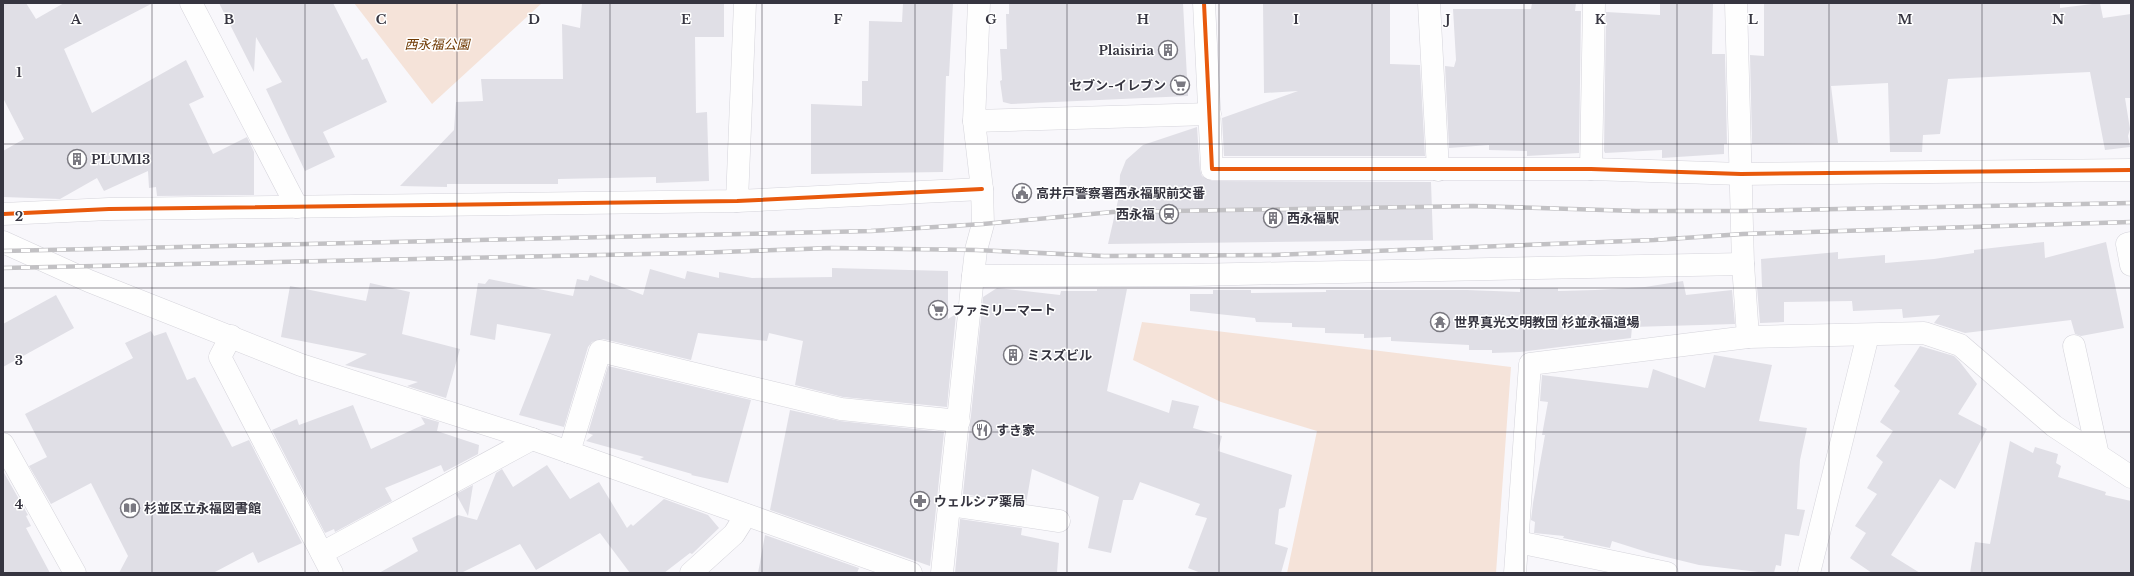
<svg xmlns="http://www.w3.org/2000/svg" width="2134" height="576" font-family="'Libre Baskerville','Noto Sans JP',serif">
	<style>
		.green { fill: #f5e3d9 }
		.building { fill: #e0dfe6 }
		.lines { fill: none; stroke-linecap: round; stroke-linejoin: round }
		.minor-casing { stroke: #d5d4db; stroke-width: 23 }
		.minor { stroke: #fefefe; stroke-width: 22 }
		.rail-casing { stroke: #c2c1c4; stroke-width: 4.5 }
		.rail { stroke: #fff; stroke-width: 3; stroke-dasharray: 9; stroke-linecap: butt }
		.cycleway-casing { stroke: #fff; stroke-width: 6 }
		.cycleway { stroke: #e8590c; stroke-width: 4 }
		.grid { fill: none; stroke: #363540; stroke-width: 1; stroke-opacity: 0.55 }
		.labels { text-anchor: middle; stroke-width: 3; stroke-linejoin: round; paint-order: stroke }
		.park-label { font-size: 13px; font-style: italic; fill: #6f3902; stroke: #fff }
		.poi-label { font-size: 13px; font-weight: bold; fill: #363540; stroke: #fff; text-anchor: start }
		.grid-label { font-size: 13px; text-anchor: middle; font-weight: bold; fill: #363540; stroke: #fff; stroke-width: 3; stroke-linejoin: round; paint-order: stroke }
	</style>
	<rect width="100%" height="100%" fill="#f8f7fb"/>
	<!-- green -->
	<g class="green">
		<polygon points="354,3 542,3 432,104"/>
		<polygon points="1142,322 1511,367 1496,573 1287,573 1317,431 1221,402 1133,360"/>
	</g>
	<!-- building -->
	<g class="building">
		<polygon points="3,3 26,3 36,19 64,3 153,3 64,49 92,113 186,60 204,97 189,104 213,154 247,137 254,152 254,195 157,196 156,187 149,188 148,171 104,191 97,178 60,199 3,197 3,151 24,139 3,98"/>
		<polygon points="219,3 333,3 362,60 367,58 387,102 323,132 335,157 305,171 266,89 282,82 256,37 254,72"/>
		<polygon points="582,3 724,3 724,37 695,37 696,113 707,112 709,181 656,183 656,177 558,179 558,184 447,184 447,187 400,186 454,130 456,102 483,101 481,79 563,79 562,24 580,28"/>
		<polygon points="903,3 953,3 949,76 946,76 943,172 811,174 811,104 862,106 862,81 868,81 869,21 902,22"/>
		<polygon points="1009,3 1183,3 1188,96 1011,104 1003,102 1000,81 1002,80 1000,49 1007,49 1006,14 1009,14"/>
		<polygon points="1263,3 1390,3 1390,64 1420,65 1425,156 1224,156 1222,118 1298,91 1264,93"/>
		<polygon points="1532,3 1576,3 1575,11 1581,11 1579,153 1527,156 1527,151 1489,150 1489,145 1449,148 1445,66 1454,67 1456,60 1453,9 1531,9"/>
		<polygon points="1660,3 1713,3 1712,54 1725,54 1727,144 1724,144 1724,154 1662,158 1662,150 1605,153 1604,151 1606,12 1660,15"/>
		<polygon points="1764,3 2060,3 2060,8 2100,3 2103,18 2131,14 2131,98 2125,98 2130,129 2128,136 2130,147 2105,150 2090,72 1948,79 1940,134 1923,135 1922,152 1890,152 1888,83 1831,86 1838,143 1752,144 1750,55 1764,56"/>
		<polygon points="1197,127 1200,170 1202,176 1212,181 1431,182 1433,240 1108,244 1119,196 1120,175 1126,160 1143,145"/>
		<polygon points="2044,242 2045,258 2106,242 2124,328 2081,336 2075,334 2071,320 1965,333 1934,323 1940,315 1903,318 1902,309 1853,311 1852,301 1784,302 1784,322 1760,323 1757,287 1762,287 1761,259 1838,252 1838,259 1885,255 1885,263 1934,259 1974,253 1974,250"/>
		<polygon points="832,268 948,271 948,319 956,314 947,407 843,397 795,385 803,341 769,333 767,341 698,333 691,360 603,339 592,342 588,347 564,427 519,415 551,334 497,324 495,340 470,335 478,283 485,284 489,279 573,296 577,279 588,281 590,275 643,295 650,269 685,279 687,271 719,278 719,272 752,278 832,277"/>
		<polygon points="1683,281 1686,295 1732,290 1735,324 1632,327 1631,338 1520,352 1492,353 1492,350 1469,350 1469,345 1391,341 1391,337 1364,338 1364,334 1325,333 1325,328 1292,327 1292,323 1256,322 1255,318 1190,311 1190,294 1213,294 1213,290 1251,290 1251,293 1326,292 1326,290 1467,290 1520,292 1520,288 1558,288 1558,291 1595,290 1645,287"/>
		<polygon points="370,283 410,292 402,334 460,349 446,398 407,386 418,382 345,365 367,354 281,337 290,286 366,301"/>
		<polygon points="997,288 1060,295 1061,291 1097,291 1097,289 1127,289 1107,391 1169,413 1172,400 1199,406 1193,428 1222,436 1218,451 1292,475 1285,507 1279,509 1275,544 1288,548 1281,573 1201,573 1188,568 1207,518 1195,515 1200,504 1140,482 1133,500 1123,500 1111,553 1088,548 1099,497 1032,469 1026,504 963,494 983,297"/>
		<polygon points="56,295 74,328 3,367 3,324"/>
		<polygon points="151,331 154,336 166,332 187,380 195,377 232,447 249,440 302,543 258,563 253,552 213,573 119,573 128,556 91,483 51,504 29,466 47,457 25,414 133,358 125,343"/>
		<polygon points="1920,346 1954,356 1959,361 1977,384 1958,414 1987,429 1955,489 1940,479 1891,555 1920,573 1872,573 1850,558 1866,533 1855,526 1877,494 1867,488 1883,462 1876,456 1893,431 1880,422 1900,391 1894,386"/>
		<polygon points="1714,355 1772,365 1759,421 1807,428 1800,460 1797,509 1805,510 1799,536 1785,534 1781,566 1776,565 1774,573 1767,573 1699,565 1650,553 1612,541 1610,548 1563,538 1564,536 1534,533 1535,522 1531,520 1533,503 1545,435 1542,435 1548,402 1540,401 1542,375 1648,388 1653,369 1705,388"/>
		<polygon points="608,366 751,400 728,483 691,475 692,474 640,459 644,457 586,441 593,435 588,433"/>
		<polygon points="353,405 371,449 425,424 421,417 439,422 437,431 479,445 478,454 444,472 441,465 385,488 392,501 335,532 334,529 325,533 272,430 297,419 299,425"/>
		<polygon points="790,410 840,421 944,432 930,566 770,510"/>
		<polygon points="2010,441 2033,453 2035,447 2058,454 2056,463 2061,466 2058,477 2106,492 2105,495 2131,501 2131,573 1970,573 1975,542 1990,544"/>
		<polygon points="547,465 570,499 599,482 627,528 631,524 633,526 664,499 708,515 719,528 692,554 690,553 664,573 630,573 600,533 536,570 520,544 461,573 379,573 418,551 412,538 458,515 477,520 496,473 502,469 513,487"/>
		<polygon points="3,471 28,515 26,516 31,526 26,528 50,573 3,573"/>
		<polygon points="473,485 468,516 456,494"/>
		<polygon points="960,519 1022,528 1021,535 1059,543 1057,573 955,573"/>
		<polygon points="765,535 859,568 857,573 758,573"/>
	</g>
	<g class="lines">
		<!-- minor casing -->
		<g class="minor-casing">
			<g id="minor">
				<polyline points="191,3 297,207"/>
				<polyline points="1204,3 1212,169 1591,169 1741,174 2131,170"/>
				<polyline points="1429,3 1438,170"/>
				<polyline points="1736,3 1743,264 1748,337"/>
				<polyline points="974,121 1210,114"/>
				<polyline points="1591,169 1594,3"/>
				<polyline points="737,201 745,3"/>
				<polyline points="3,214 109,209 737,201 982,189"/>
				<polyline points="3,242 89,281 301,365 532,439 911,573"/>
				<polyline points="2131,243 2127,244 2131,265"/>
				<polyline points="973,276 1190,275 1743,264"/>
				<polyline points="231,336 220,357 332,573"/>
				<polyline points="2074,346 2098,455"/>
				<polyline points="3,444 75,573"/>
				<polyline points="569,452 600,351 841,409 959,421"/>
				<polyline points="950,505 1059,521"/>
				<polyline points="1518,542 1667,573"/>
				<polyline points="322,553 532,439"/>
				<polyline points="691,573 734,534 746,515"/>
				<polyline points="942,573 973,276 976,250 983,224 982,189 974,121 979,3"/>
				<polyline points="1515,573 1530,364 1748,337 1924,333 1960,345 2054,426 2131,477"/>
				<polyline points="1809,573 1868,335"/>
			</g>
		</g>
		<!-- minor -->
		<use href="#minor" class="minor"/>
		<!-- rail casing -->
		<g class="rail-casing">
			<g id="rail">
				<polyline points="3,251 871,231 983,224 1113,212 1473,206 1636,211 1742,211 2131,203"/>
				<polyline points="3,268 693,253 831,248 976,250 1104,256 1273,255 1654,240 1743,234 2131,222"/>
			</g>
		</g>
		<!-- rail -->
		<use href="#rail" class="rail"/>
		<!-- cycleway casing -->
		<g class="cycleway-casing">
			<g id="cycleway">
				<polyline points="1204,3 1212,169 1591,169 1741,174 2131,170"/>
				<polyline points="3,214 109,209 737,201 982,189"/>
			</g>
		</g>
		<!-- cycleway -->
		<use href="#cycleway" class="cycleway"/>
	</g>
	<!-- grid -->
	<path class="grid" d="M152,3V573M305,3V573M457,3V573M610,3V573M762,3V573M915,3V573M1067,3V573M1219,3V573M1372,3V573M1524,3V573M1677,3V573M1829,3V573M1982,3V573M3,144H2131M3,288H2131M3,432H2131"/>
	<!-- icons -->
	<defs>
		<g id="building-ring" transform="scale(1)"><circle r="9.5" fill="#fff" stroke="#7a7981" stroke-width="1.5"/><path d="M-4-6H4V6H1V3H-1V6H-4ZM-2.5-4.3h1.7v1.8h-1.7ZM.8-4.3h1.7v1.8H.8ZM-2.5-1h1.7V.8h-1.7ZM.8-1h1.7V.8H.8Z" fill="#7a7981"/></g>
		<g id="supermarket-ring" transform="scale(1)"><circle r="9.5" fill="#fff" stroke="#7a7981" stroke-width="1.5"/><path d="M-6-5.5h2.5l.6 2H6L4.5 2H-2.5L-4.4-4H-6ZM-1.5 3.2a1.3 1.3 0 1 0 .1 0ZM3 3.2a1.3 1.3 0 1 0 .1 0Z" fill="#7a7981"/></g>
		<g id="civic-ring" transform="scale(1)"><circle r="9.5" fill="#fff" stroke="#7a7981" stroke-width="1.5"/><path d="M-.6-6.5H3V-4.5H.6V-3L4-1V1h2V6H-6V1h2V-1L-.6-3ZM-1.2 2.5V6h2.4V2.5Z" fill="#7a7981"/></g>
		<g id="station-ring" transform="scale(1)"><circle r="9.5" fill="#fff" stroke="#7a7981" stroke-width="1.5"/><path d="M-3-6H3Q5-6 5-4V2Q5 4 3 4L4.5 6H3L1.5 4h-3L-3 6H-4.5L-3 4Q-5 4-5 2V-4Q-5-6-3-6ZM-3.5-4v3h7v-3ZM-3.5 1v1.5H-2V1ZM2 1v1.5H3.5V1Z" fill="#7a7981"/></g>
		<g id="temple-ring" transform="scale(1)"><circle r="9.5" fill="#fff" stroke="#7a7981" stroke-width="1.5"/><path d="M0-6L5-2H3V0L6.5 2.5H4V6H1.5V3h-3V6H-4V2.5H-6.5L-3 0V-2H-5Z" fill="#7a7981"/></g>
		<g id="restaurant-ring" transform="scale(1)"><circle r="9.5" fill="#fff" stroke="#7a7981" stroke-width="1.5"/><path d="M-5-6h1v4h1v-4h1v4h1v-4h1v5L-1.5 .5V6h-2V.5L-5-1ZM5-6V6H3V1.5H1.5Q1.5-4 5-6Z" fill="#7a7981"/></g>
		<g id="pharmacy-ring" transform="scale(1)"><circle r="9.5" fill="#fff" stroke="#7a7981" stroke-width="1.5"/><path d="M-2-6h4v4h4v4h-4v4h-4v-4h-4v-4h4Z" fill="#7a7981"/></g>
		<g id="library-ring" transform="scale(1)"><circle r="9.5" fill="#fff" stroke="#7a7981" stroke-width="1.5"/><path d="M-6-4Q-3-5.5-.7-3.5V5Q-3 3-6 4ZM6-4Q3-5.5 .7-3.5V5Q3 3 6 4Z" fill="#7a7981"/></g>
	</defs>
	<g fill-rule="evenodd">
		<use href="#building-ring" x="1168" y="50"/>
		<use href="#supermarket-ring" x="1180" y="85"/>
		<use href="#building-ring" x="77" y="159"/>
		<use href="#civic-ring" x="1022" y="193"/>
		<use href="#station-ring" x="1169" y="214"/>
		<use href="#building-ring" x="1273" y="218"/>
		<use href="#supermarket-ring" x="938" y="310"/>
		<use href="#temple-ring" x="1440" y="322"/>
		<use href="#building-ring" x="1013" y="355"/>
		<use href="#restaurant-ring" x="982" y="430"/>
		<use href="#pharmacy-ring" x="920" y="501"/>
		<use href="#library-ring" x="130" y="508"/>
	</g>
	<g class="labels">
		<!-- park labels -->
		<g class="park-label">
			<text x="437" y="49">西永福公園</text>
		</g>
		<!-- poi labels -->
		<g class="poi-label">
			<text x="1154" y="55" text-anchor="end">Plaisiria</text>
			<text x="1166" y="90" text-anchor="end">セブン-イレブン</text>
			<text x="91" y="164">PLUM13</text>
			<text x="1036" y="198">高井戸警察署西永福駅前交番</text>
			<text x="1155" y="219" text-anchor="end">西永福</text>
			<text x="1287" y="223">西永福駅</text>
			<text x="952" y="315">ファミリーマート</text>
			<text x="1454" y="327">世界真光文明教団 杉並永福道場</text>
			<text x="1027" y="360">ミスズビル</text>
			<text x="996" y="435">すき家</text>
			<text x="934" y="506">ウェルシア薬局</text>
			<text x="144" y="513">杉並区立永福図書館</text>
		</g>
	</g>
	<g class="grid-label">
		<text x="76" y="24">A</text>
		<text x="229" y="24">B</text>
		<text x="381" y="24">C</text>
		<text x="534" y="24">D</text>
		<text x="686" y="24">E</text>
		<text x="838" y="24">F</text>
		<text x="991" y="24">G</text>
		<text x="1143" y="24">H</text>
		<text x="1296" y="24">I</text>
		<text x="1448" y="24">J</text>
		<text x="1600" y="24">K</text>
		<text x="1753" y="24">L</text>
		<text x="1905" y="24">M</text>
		<text x="2058" y="24">N</text>
		<text x="19" y="77">1</text>
		<text x="19" y="221">2</text>
		<text x="19" y="365">3</text>
		<text x="19" y="509">4</text>
	</g>
	<!-- border -->
	<rect width="2134" height="576" fill="none" stroke="#363540" stroke-width="8"/>
</svg>
